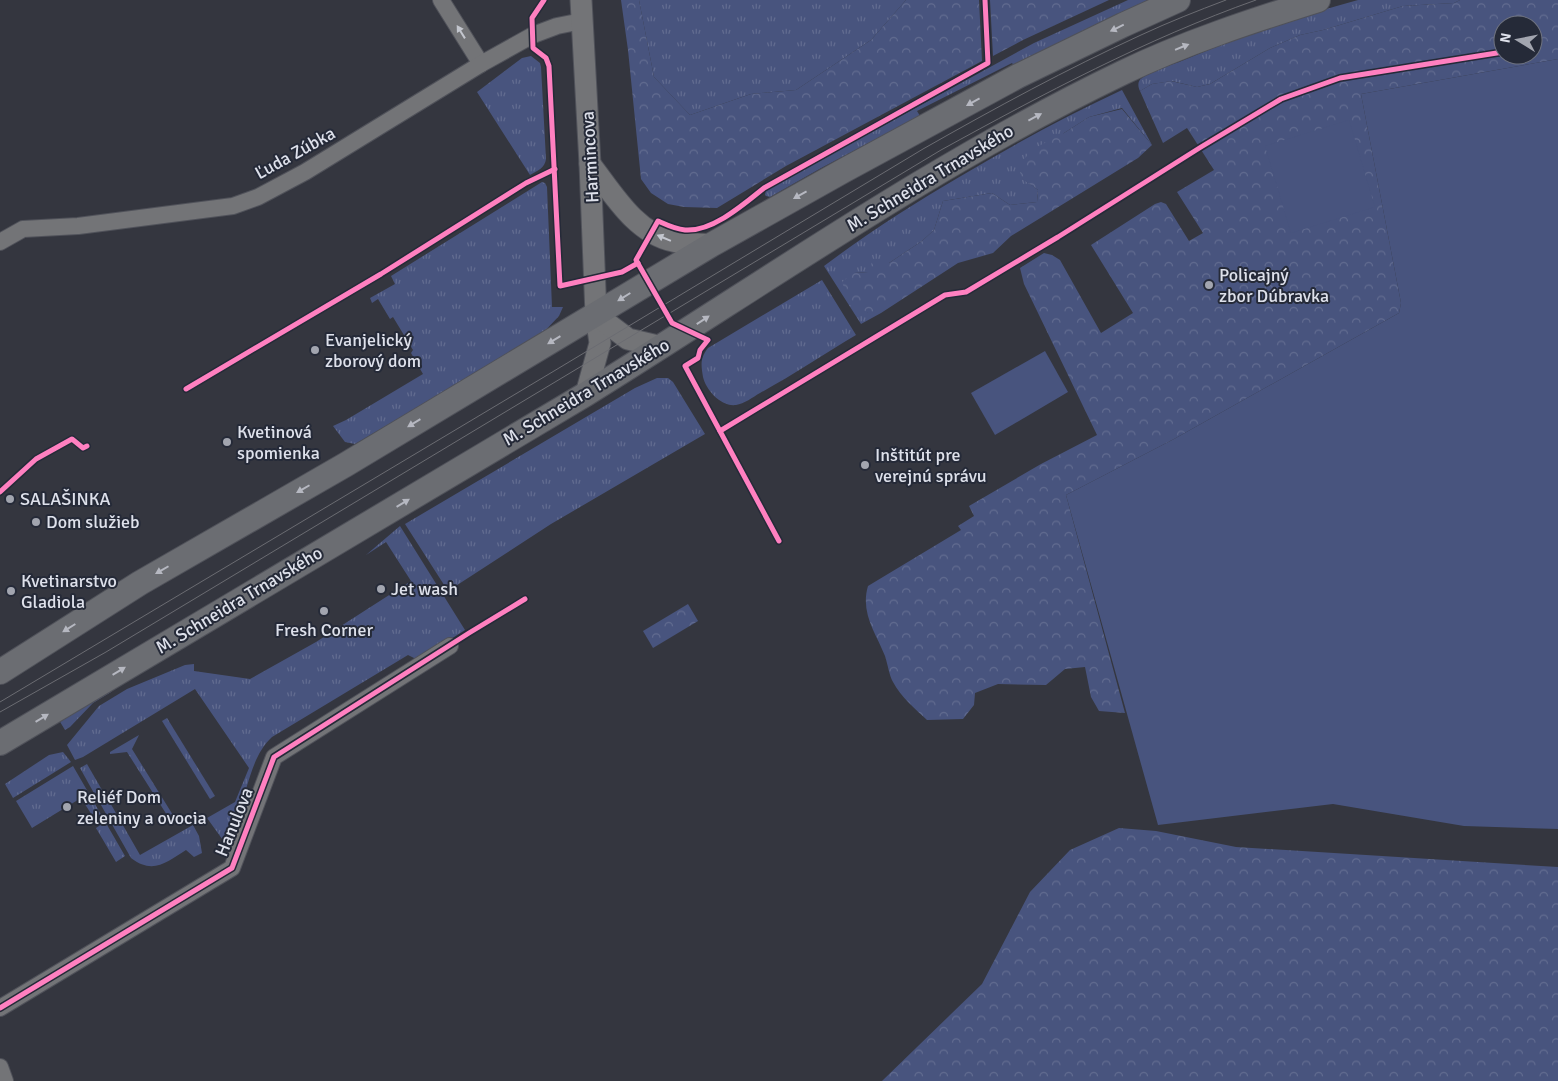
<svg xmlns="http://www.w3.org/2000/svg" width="1558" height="1081" font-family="Signika,sans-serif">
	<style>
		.grass { fill: url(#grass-tufts) }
		.forest { fill: url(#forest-crowns); fill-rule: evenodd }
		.garden { fill: #48547e }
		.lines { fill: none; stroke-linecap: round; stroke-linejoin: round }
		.minor-casing { stroke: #50525a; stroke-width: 18 }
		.tertiary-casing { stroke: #50525a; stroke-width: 23 }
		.secondary-casing { stroke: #50525a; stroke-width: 26 }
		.minor { stroke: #737477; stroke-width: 16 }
		.tertiary { stroke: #737477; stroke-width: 21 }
		.secondary { stroke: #6b6d72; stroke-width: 24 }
		.tram { stroke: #6b6c72; stroke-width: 1 }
		.cycleway-casing { stroke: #252a38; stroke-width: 8 }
		.cycleway { stroke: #ff80c0; stroke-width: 5 }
		.oneway { fill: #b6b8c1 }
		.oneway2 { fill: #c3c6ce }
		.poi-dot { fill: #a2a5af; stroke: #252a38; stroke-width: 2 }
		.labels { text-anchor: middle; stroke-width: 4; stroke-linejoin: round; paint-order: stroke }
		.street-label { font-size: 18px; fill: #dee1eb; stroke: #252a38 }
		.poi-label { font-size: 18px; fill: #dee1eb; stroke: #252a38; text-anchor: start }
	</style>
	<defs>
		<pattern id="grass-tufts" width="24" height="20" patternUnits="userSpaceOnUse" patternTransform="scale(1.25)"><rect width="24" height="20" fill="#48547e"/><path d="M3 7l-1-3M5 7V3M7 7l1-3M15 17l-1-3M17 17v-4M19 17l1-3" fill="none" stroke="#626c90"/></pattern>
		<pattern id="forest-crowns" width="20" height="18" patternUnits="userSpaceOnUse" patternTransform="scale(1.25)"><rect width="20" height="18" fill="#48547e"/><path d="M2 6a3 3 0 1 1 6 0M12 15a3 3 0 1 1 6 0" fill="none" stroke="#626c90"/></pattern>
	</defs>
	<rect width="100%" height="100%" fill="#34363f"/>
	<!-- grass -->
	<g class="grass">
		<polygon points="639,0 906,0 871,40 796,90 751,94 690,115 654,77"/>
		<polygon points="1128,0 1150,0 1078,33 1014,66 1012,63 917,111 920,116 823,167 770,197 766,196 765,195 766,190 1034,43"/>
		<path d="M1358,0H1460L1454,3L1403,6L1323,30L1300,35L1270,48L1210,84L1197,87L1172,81L1152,84L1140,91C1138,87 1137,81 1142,78C1152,70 1172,65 1184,60C1241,36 1299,16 1358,0Z"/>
		<path d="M531,56L540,63L541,67L546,159C545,168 537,171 530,175L477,92L522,58Z"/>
		<path d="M1122,90L1152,145L1122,108L1089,117L1064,133L1022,178L1038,190L1037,202L1010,205L992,193L943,201L934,230L922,241L889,263L869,272L854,273L868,313H881L861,324L824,266C868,233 913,204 961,176C1013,145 1066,116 1122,90Z"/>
		<polygon points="542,182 545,183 547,187 552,307 563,307 559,316 541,335 355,444 345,442 333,426 346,420 423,374 411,353 413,350 393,317 390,319 378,299 372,303 370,298 395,284 391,276"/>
		<path d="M822,280L856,335C824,354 793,375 760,393C753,397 744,404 736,405C721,407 706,390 703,377C701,365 700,358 708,348Z"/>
		<polygon points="657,378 668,378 673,382 705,434 551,524 448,591 405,524 635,388"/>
		<path d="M400,526L465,630L418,660L408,655L272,737C257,751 252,770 246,789C239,807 233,826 225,843L207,818L235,802L249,768L195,689L83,757L75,760L67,745L99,706L127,689L185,665L194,664V671L250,679L316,642L411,581L386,542L366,555Z"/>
		<polygon points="112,690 111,692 93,703 70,727 65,730 59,720"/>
		<polygon points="167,718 215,796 210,799 162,721"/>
		<polygon points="139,735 132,749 176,820 172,823 127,752 110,754 110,752"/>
		<polygon points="63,752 71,762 13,798 5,784 49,755"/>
		<polygon points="87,764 102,790 95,795 80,768"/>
		<polygon points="73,766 125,856 116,862 96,828 99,826 81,798 32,828 16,801"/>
		<path d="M105,794L140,855L193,825L199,836L202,853L194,857L186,850C167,862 153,875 131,858L97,798Z"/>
	</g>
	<!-- forest -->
	<g class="forest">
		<polygon points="621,0 639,0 654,77 690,115 751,94 796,90 871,40 906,0 979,0 982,61 786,166 717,208 684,207 668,204 651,193 641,179 628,50"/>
		<polygon points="990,0 1109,0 1023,40 993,56"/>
		<path d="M1460,0H1558V59L1361,94L1401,303L1399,313L1174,439L1066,495L1125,713L1099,711L1091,697L1085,667L1065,669L1046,685L998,684L975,693L974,705L963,719L927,720C915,709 901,697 893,682C889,675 888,665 885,656C876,633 860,613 868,586L961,530L958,526L974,516L969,506L1041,464L1097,435L1024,284L1020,268L1044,253L1052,255L1060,260L1101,333L1133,313L1091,245L1155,204L1161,202L1166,204L1189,241L1203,233L1177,192L1214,170L1187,128L1163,143L1140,91L1152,84L1171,81L1197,87L1210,84L1270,48L1300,35L1323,30L1403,6L1454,3ZM1503,25H1533V55H1503Z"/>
		<polygon points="1122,109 1152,145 1138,158 1011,236 993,253 958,263 881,313 868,313 848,299 842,282 854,273 868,272 872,262 889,263 922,241 934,230 943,201 992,193 1010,205 1037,202 1038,190 1021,178 1019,165 1033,149 1064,133 1089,117"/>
		<polygon points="688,604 698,621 653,648 643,631"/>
		<polygon points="1119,828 1156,831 1236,847 1558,867 1558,1081 882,1081 982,984 1030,892 1070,850"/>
	</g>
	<!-- garden -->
	<g class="garden">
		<polygon points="1558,59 1558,829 1464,826 1333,804 1158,825 1066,495 1174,439 1399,313 1401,303 1361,94"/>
		<polygon points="1349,120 1375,207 1291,233 1265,146"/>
		<polygon points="1045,351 1068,392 995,435 971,393"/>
	</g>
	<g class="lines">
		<!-- minor casing -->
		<g class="minor-casing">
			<g id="minor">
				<polyline points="441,0 481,64"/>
				<polyline points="0,242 23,229 78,226 233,206 258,197 305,172 481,64 533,35 557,26 582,21"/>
				<polyline points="0,1008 232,868 274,757 450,646"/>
				<polyline points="0,1067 5,1081"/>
			</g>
		</g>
		<!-- tertiary casing -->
		<g class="tertiary-casing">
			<g id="tertiary">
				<polyline points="581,0 590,164 596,315 600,343 586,394"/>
				<path d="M590,164C612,192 635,233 673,241C685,244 699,244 711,245"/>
				<polyline points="596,315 628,339 662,347"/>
			</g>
		</g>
		<!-- secondary casing -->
		<g class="secondary-casing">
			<g id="secondary">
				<polyline points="0,672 140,583 345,465 711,245 843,171 1018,76 1123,25 1178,0"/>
				<path d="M0,743L586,394C763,284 933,164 1122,73C1184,43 1251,21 1318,0"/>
			</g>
		</g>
		<!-- minor -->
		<use href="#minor" class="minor"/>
		<!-- tertiary -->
		<use href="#tertiary" class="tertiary"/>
		<!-- secondary -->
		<use href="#secondary" class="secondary"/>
		<!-- tram -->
		<g class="tram">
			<path d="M0,702L554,371L923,149C995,108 1067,69 1141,35C1169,22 1197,11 1226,0"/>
			<path d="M0,712L106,652L941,150C1043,94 1146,39 1256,0"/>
		</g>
		<!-- cycleway casing -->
		<g class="cycleway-casing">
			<g id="cycleway">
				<polyline points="544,0 532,18 533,48 546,58 549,66 560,286 622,272 638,263"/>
				<polyline points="186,389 381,274 526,183 555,169"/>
				<polyline points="720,431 945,295 966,292 1058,237 1201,147 1281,99 1340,78 1503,52"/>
				<polyline points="0,492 36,459 72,439 83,448 87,446"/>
				<path d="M779,541L685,366L698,358L700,350L708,340L672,323L636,260L658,221C667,225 675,229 685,230C712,232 743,205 764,188L988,63L985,0"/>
				<polyline points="0,1008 232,868 274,757 469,633 525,599"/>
			</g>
		</g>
		<!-- cycleway -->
		<use href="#cycleway" class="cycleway"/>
	</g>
	<!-- one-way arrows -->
	<defs><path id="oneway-solid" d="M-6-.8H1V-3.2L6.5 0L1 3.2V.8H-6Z" transform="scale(1.25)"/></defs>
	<g class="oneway">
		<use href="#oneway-solid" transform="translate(1117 28) rotate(154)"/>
		<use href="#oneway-solid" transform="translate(1182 47) rotate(-22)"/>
		<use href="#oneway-solid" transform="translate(973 102) rotate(151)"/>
		<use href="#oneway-solid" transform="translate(1035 117) rotate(-28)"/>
		<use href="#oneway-solid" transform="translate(800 195) rotate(151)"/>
		<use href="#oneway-solid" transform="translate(624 297) rotate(148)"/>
		<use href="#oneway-solid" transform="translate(703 320) rotate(-33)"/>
		<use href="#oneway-solid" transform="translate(554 340) rotate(149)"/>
		<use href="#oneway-solid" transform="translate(414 423) rotate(149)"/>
		<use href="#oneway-solid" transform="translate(303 489) rotate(150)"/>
		<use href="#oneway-solid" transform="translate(403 503) rotate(-31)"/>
		<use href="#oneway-solid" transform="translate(162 570) rotate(150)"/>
		<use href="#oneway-solid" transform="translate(69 628) rotate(148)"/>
		<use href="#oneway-solid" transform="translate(119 671) rotate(-31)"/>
		<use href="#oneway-solid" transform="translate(42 718) rotate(-31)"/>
	</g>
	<g class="oneway2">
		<use href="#oneway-solid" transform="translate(461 32) rotate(-122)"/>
		<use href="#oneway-solid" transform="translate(664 238) rotate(-157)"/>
	</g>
	<!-- markers -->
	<g class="poi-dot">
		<circle cx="1209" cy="285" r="5"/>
		<circle cx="315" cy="350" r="5"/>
		<circle cx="227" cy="442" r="5"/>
		<circle cx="865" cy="465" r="5"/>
		<circle cx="10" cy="499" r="5"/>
		<circle cx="36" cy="522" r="5"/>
		<circle cx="381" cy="589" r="5"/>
		<circle cx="11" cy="591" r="5"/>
		<circle cx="324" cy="611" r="5"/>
		<circle cx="67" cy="807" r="5"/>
	</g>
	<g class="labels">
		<!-- street labels -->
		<g class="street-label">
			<text transform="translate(295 153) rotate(-29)" y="6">Ľuda Zúbka</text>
			<text transform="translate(590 157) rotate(-93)" y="6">Harmincova</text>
			<text transform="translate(930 178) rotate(-31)" y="6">M. Schneidra Trnavského</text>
			<text transform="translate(586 392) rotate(-31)" y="6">M. Schneidra Trnavského</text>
			<text transform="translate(239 600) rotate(-31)" y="6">M. Schneidra Trnavského</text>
			<text transform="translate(234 822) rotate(-68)" y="6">Hanulova</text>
		</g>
		<!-- poi labels -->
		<g class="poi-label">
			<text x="1219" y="281">Policajný<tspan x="1219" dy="21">zbor Dúbravka</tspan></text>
			<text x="325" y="346">Evanjelický<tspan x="325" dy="21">zborový dom</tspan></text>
			<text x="237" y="438">Kvetinová<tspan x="237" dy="21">spomienka</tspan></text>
			<text x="875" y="461">Inštitút pre<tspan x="875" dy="21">verejnú správu</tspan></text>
			<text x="20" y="505">SALAŠINKA</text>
			<text x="46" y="528">Dom služieb</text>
			<text x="21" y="587">Kvetinarstvo<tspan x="21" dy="21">Gladiola</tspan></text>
			<text x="391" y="595">Jet wash</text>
			<text x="324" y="636" text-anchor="middle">Fresh Corner</text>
			<text x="77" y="803">Reliéf Dom<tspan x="77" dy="21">zeleniny a ovocia</tspan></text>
		</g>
	</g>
	<!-- north arrow -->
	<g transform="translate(1518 40) rotate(280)"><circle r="24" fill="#252a38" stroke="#6f7380"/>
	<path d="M0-4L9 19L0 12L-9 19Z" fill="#a2a5af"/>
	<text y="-8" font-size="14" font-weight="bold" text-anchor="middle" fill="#dee1eb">N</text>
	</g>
</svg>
